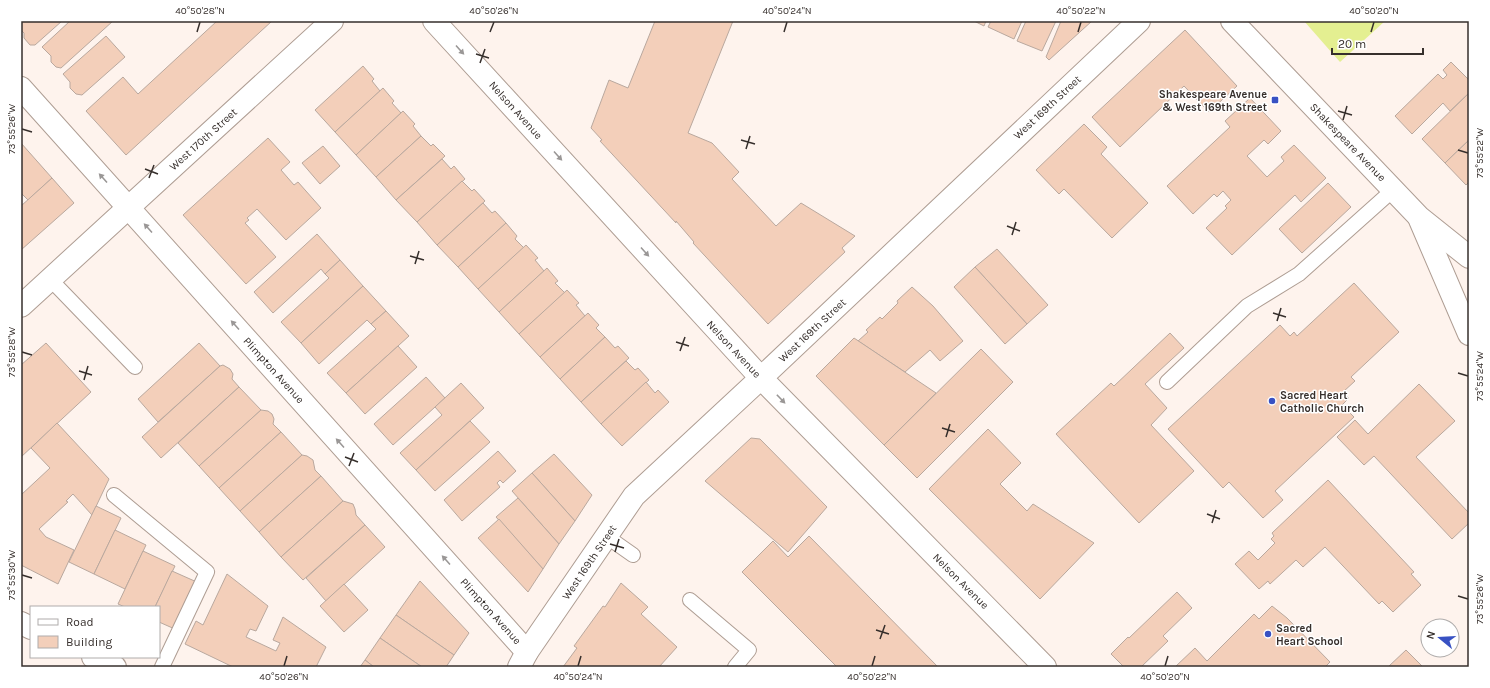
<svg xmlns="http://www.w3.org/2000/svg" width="1490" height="688" font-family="Karla,sans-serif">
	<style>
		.green { fill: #e4ef91 }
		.building { fill: #f3cfba; stroke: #b9a89e }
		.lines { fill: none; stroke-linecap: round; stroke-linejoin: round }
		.service-casing { stroke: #ae9d93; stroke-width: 16 }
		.minor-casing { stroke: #ae9d93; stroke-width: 24 }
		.tertiary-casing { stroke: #ae9d93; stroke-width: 24 }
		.service { stroke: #fff; stroke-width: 14 }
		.minor { stroke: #fff; stroke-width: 22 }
		.tertiary { stroke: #fff; stroke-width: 22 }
		.oneway { fill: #9a9796 }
		.ticks { fill: none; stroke: #362f2c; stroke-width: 1.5 }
		.poi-dot { fill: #3851c3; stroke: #fff; stroke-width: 1.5 }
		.labels { text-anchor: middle; stroke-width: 3; stroke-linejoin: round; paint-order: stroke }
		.poi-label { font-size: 11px; font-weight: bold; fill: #362f2c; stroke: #fff; text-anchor: start }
		.street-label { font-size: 11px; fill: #362f2c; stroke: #fff }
		.neatline { fill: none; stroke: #362f2c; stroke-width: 1.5 }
		.ticks-label { font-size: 10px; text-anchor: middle; fill: #362f2c }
	</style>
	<rect width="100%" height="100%" fill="#fef3ed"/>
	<!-- green -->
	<polygon class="green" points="1304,21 1385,21 1340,62"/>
	<!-- building -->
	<g class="building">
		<polygon points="21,21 62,21 35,45 30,45 24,38 24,33 21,30"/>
		<polygon points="70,21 113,21 61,68 56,67 51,62 51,56 42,47"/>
		<polygon points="217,21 272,21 126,155 86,111 123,77 138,94"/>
		<polygon points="655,21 733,21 688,133 712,143 739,172 732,179 776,226 801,203 855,236 842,248 845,252 768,324 693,243 694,242 676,221 676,223 600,141 602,140 591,128 609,80 628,88"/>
		<polygon points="974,21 986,21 984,26"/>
		<polygon points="991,21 1022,21 1014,39 988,27"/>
		<polygon points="1026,21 1056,21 1042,51 1017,41"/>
		<polygon points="1061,21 1092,21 1049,60 1046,57"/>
		<polygon points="1185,30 1237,86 1209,112 1184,86 1120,147 1092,117"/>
		<polygon points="106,36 125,57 82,95 76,94 70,88 70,82 63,74"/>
		<polygon points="1451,62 1469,80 1469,93 1450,111 1443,103 1412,134 1395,116 1438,74 1443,79 1447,75 1443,70"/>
		<polygon points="363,66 374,79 372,81 380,91 335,132 315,110"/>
		<polygon points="383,88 394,101 392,103 401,113 356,155 335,132"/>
		<polygon points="1469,93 1469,140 1445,163 1422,139"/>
		<polygon points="1250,98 1281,131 1268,144 1264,140 1247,156 1267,177 1284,161 1281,157 1294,145 1326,178 1301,202 1295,195 1232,255 1206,228 1227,208 1225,206 1231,200 1223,191 1217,197 1214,194 1193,214 1167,186 1230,127 1225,121"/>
		<polygon points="403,111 415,124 413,126 421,136 376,177 356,155"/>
		<polygon points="1084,124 1107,147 1101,154 1148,203 1112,238 1064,189 1059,194 1036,170"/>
		<polygon points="421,136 431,146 433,144 445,156 396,200 376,177"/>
		<polygon points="268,138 290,162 281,170 294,185 298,182 321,208 286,240 257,209 247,218 249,220 245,223 276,257 246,284 183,215"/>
		<polygon points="1469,140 1469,182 1466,185 1445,163"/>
		<polygon points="21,143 52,178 28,200 21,193"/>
		<polygon points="323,146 340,166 320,184 302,163"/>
		<polygon points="442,159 451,169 454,166 465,179 417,222 396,200"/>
		<polygon points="52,178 74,203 21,250 21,206"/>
		<polygon points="462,181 472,191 474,189 485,201 437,245 417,222"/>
		<polygon points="1328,183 1351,207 1302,253 1279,229"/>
		<polygon points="483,203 492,213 495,211 506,223 458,267 437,245"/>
		<polygon points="506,223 517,236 515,239 524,248 478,289 458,267"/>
		<polygon points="317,234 340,260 325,274 321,269 273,313 254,292"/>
		<polygon points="526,245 538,258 535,260 544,271 499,312 478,289"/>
		<polygon points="997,249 1048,305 1027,324 975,267"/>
		<polygon points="340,260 363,286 301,343 281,322 329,278 325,274"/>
		<polygon points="975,267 1027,324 1005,344 954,287"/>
		<polygon points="547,268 558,281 555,283 565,293 519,334 499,312"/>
		<polygon points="1354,283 1399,332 1351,377 1355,381 1343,392 1349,398 1342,405 1354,417 1275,491 1283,500 1263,518 1229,482 1223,488 1168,429 1280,325 1290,336 1294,332 1297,336"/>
		<polygon points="363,286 386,311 371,324 367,320 319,364 301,343"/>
		<polygon points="912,287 933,306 963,341 940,361 930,350 905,372 858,341 868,332 866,330 880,317 882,319 898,303 897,301"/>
		<polygon points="567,290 579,303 576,305 585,316 540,357 519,334"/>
		<polygon points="386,311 409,336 346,393 327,373 376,329 371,324"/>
		<polygon points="588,313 599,325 596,328 605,337 560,379 540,357"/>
		<polygon points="1170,333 1184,348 1145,384 1167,408 1151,425 1194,471 1139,523 1056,434 1111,383 1114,386"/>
		<polygon points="605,337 615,348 618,346 629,358 581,402 560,379"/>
		<polygon points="854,338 936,393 884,445 816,376"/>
		<polygon points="46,343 91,392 21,457 21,365"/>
		<polygon points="199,343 220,366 158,422 138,399"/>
		<polygon points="398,346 417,367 365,414 346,393"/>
		<polygon points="981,349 1013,382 917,478 884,445"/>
		<polygon points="626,361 635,370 638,368 649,380 601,424 581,402"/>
		<polygon points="223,365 230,369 233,374 232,379 239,387 161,458 142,437 220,366"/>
		<polygon points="426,377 445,398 393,445 374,424"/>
		<polygon points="646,382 655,393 658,390 669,402 622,446 601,424"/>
		<polygon points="461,383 484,408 416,470 400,453 442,415 435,407"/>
		<polygon points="1419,384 1455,421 1416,457 1469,513 1469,523 1452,539 1374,456 1364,465 1337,437 1355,420 1368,434"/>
		<polygon points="239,387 261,410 199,466 178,443"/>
		<polygon points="261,410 268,411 272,414 274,419 273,424 281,432 219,488 199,466"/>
		<polygon points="470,421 490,442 435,491 416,470"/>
		<polygon points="57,423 109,479 92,515 73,494 66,501 68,502 39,529 46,537 74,550 58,584 21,565 21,495 50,468 31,448"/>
		<polygon points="988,429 1021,463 1000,484 1027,511 1033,504 1094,543 1040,599 929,489"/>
		<polygon points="281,432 302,455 240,511 219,488"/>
		<polygon points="751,438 760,439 827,507 788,552 705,481"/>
		<polygon points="498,451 516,471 503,483 500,480 497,483 500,487 462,521 444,500"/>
		<polygon points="554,454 592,495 575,521 532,473"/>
		<polygon points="302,455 307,456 313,460 315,470 321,476 259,532 240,511"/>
		<polygon points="532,473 575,521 559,544 512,491"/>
		<polygon points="321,476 343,501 281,557 259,532"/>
		<polygon points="1328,480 1414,572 1411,574 1421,585 1393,612 1382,601 1379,604 1325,547 1303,567 1296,560 1270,584 1268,581 1259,589 1235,564 1249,551 1258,560 1275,543 1271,539 1274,536 1272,533"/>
		<polygon points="518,498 559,544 543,569 496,517"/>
		<polygon points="343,501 353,504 355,509 356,515 365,525 303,580 281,557"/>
		<polygon points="96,506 121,518 94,574 69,562"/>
		<polygon points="499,519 543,569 528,592 478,538"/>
		<polygon points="365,525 385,547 326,601 306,578"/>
		<polygon points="115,530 146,545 125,589 94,574"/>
		<polygon points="809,536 938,667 837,667 742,572 773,541 788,557"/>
		<polygon points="143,551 175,566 155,607 125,607 118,604"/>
		<polygon points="172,571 199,583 177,630 159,622 159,607 155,607"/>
		<polygon points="227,574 268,606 256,631 250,629 246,637 276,651 280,643 273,640 283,617 326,647 316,667 233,667 185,644 196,621 203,625"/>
		<polygon points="420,581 469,633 454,655 396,615"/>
		<polygon points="621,583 648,607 641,614 677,647 659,667 563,667 577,648 574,646 603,606 605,607"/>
		<polygon points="344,584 368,610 344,632 320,606"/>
		<polygon points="1177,592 1192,608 1163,636 1168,641 1141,667 1124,667 1111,654 1128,637 1129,638"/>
		<polygon points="1272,606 1287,618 1330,662 1325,667 1175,667 1195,648 1207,661 1254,614 1259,619"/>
		<polygon points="396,615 454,655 446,667 422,667 380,638"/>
		<polygon points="380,638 422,667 374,667 365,660"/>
		<polygon points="1406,650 1423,667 1388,667"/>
		<polygon points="365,660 374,667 360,667"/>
	</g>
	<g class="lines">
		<!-- service casing -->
		<g class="service-casing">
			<g id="service">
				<polyline points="50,279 135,367"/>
				<polyline points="1167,382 1247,306 1299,274 1393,190"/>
				<polyline points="114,495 207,572 162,667"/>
				<polyline points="606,536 633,555"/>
				<polyline points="690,600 749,650 735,667"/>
			</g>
		</g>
		<!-- minor casing -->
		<g class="minor-casing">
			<g id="minor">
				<polyline points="434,21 761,378 1045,667"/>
				<polyline points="1232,21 1419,217 1469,257"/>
				<polyline points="21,88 527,652"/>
				<polyline points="1420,220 1469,334"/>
				<polyline points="21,306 332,21"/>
				<polyline points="519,667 527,652 634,496 761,378 1139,21"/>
			</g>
		</g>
		<!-- tertiary casing -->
		<g class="tertiary-casing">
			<g id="tertiary">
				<polyline points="21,623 31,628"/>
				<polyline points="93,657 115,667"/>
			</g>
		</g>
		<!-- service -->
		<use href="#service" class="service"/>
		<!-- minor -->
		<use href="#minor" class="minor"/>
		<!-- tertiary -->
		<use href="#tertiary" class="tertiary"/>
	</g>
	<!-- one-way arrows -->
	<defs><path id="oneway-solid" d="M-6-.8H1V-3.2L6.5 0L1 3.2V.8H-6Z"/></defs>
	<g class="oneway">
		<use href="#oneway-solid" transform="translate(460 50) rotate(48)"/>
		<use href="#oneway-solid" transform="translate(558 156) rotate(48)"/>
		<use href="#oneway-solid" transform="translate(103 178) rotate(-132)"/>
		<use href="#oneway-solid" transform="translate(148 228) rotate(-132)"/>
		<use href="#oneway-solid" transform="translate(645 252) rotate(48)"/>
		<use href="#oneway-solid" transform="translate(235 325) rotate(-132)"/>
		<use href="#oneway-solid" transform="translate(781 399) rotate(46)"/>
		<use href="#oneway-solid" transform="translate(340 443) rotate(-132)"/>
		<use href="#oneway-solid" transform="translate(446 560) rotate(-132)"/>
	</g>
	<!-- ticks -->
	<path class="ticks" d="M197,32L200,22M490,32L494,22M784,32L787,22M1078,32L1081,22M1371,32L1374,22M476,54L489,58M480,63L485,49M1338,111L1352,115M1343,120L1347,106M22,129L32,132M741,140L755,144M746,149L750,136M1458,150L1468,153M145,169L158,174M149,178L154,165M1007,226L1020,231M1012,235L1016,222M410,256L424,260M415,264L419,251M1273,313L1286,317M1277,321L1281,308M676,342L689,346M680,351L685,337M22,352L32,355M79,371L92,375M1458,373L1468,376M84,380L88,366M942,428L955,432M946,437L950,424M345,457L358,462M349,466L354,453M1207,514L1220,519M1212,523L1216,510M610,544L624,548M615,552L619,539M22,575L32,578M1458,596L1468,599M876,630L889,634M880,639L885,625M284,666L287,656M578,666L581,656M872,666L875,656M1165,666L1168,656"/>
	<!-- markers -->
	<g class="poi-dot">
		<rect x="1271" y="96" width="8" height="8" rx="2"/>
		<circle cx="1272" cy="401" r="4"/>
		<circle cx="1268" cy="634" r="4"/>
	</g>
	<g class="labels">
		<!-- poi labels -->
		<g class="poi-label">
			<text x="1267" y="98" text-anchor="end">Shakespeare Avenue<tspan x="1267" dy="13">&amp; West 169th Street</tspan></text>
			<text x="1280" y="399">Sacred Heart<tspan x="1280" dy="13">Catholic Church</tspan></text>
			<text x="1276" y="632">Sacred<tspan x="1276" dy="13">Heart School</tspan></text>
		</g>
		<!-- street labels -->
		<g class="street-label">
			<text transform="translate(1047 107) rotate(-43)" y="4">West 169th Street</text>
			<text transform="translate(516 110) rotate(48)" y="4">Nelson Avenue</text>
			<text transform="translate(203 139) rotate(-42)" y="4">West 170th Street</text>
			<text transform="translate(1348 142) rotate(46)" y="4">Shakespeare Avenue</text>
			<text transform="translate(812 330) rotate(-43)" y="4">West 169th Street</text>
			<text transform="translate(734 349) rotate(47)" y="4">Nelson Avenue</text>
			<text transform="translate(274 370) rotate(48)" y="4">Plimpton Avenue</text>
			<text transform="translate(589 562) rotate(-56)" y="4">West 169th Street</text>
			<text transform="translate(961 581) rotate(45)" y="4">Nelson Avenue</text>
			<text transform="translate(491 611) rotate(48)" y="4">Plimpton Avenue</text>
		</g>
	</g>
	<!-- border -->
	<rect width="1490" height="688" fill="none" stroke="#ffffff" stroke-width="44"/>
	<!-- legend -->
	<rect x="30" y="606" width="130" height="52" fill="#ffffff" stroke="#afacab"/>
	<rect x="38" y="619" width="20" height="6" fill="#ffffff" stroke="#afacab"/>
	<text x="66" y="626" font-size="12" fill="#362f2c">Road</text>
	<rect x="38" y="636" width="20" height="12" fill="#f3cfba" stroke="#afacab"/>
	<text x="66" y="646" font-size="12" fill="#362f2c">Building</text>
	<!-- north arrow -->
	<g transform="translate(1440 638) rotate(288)"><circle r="19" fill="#ffffff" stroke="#afacab"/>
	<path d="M0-3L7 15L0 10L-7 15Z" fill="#3851c3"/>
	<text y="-6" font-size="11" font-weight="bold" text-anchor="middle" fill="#362f2c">N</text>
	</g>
	<!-- scale -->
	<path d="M1332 48v6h91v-6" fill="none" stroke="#362f2c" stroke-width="2"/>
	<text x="1338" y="48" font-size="12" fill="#362f2c" stroke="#ffffff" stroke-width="3" paint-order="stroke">20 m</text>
	<rect x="22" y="22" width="1446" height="644" class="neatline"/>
	<g class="ticks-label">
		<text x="200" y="14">40°50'28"N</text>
		<text x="494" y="14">40°50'26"N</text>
		<text x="787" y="14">40°50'24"N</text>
		<text x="1081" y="14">40°50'22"N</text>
		<text x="1374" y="14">40°50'20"N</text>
		<text transform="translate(11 129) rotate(-90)" y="4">73°55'26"W</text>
		<text transform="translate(1479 153) rotate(-90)" y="4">73°55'22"W</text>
		<text transform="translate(11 352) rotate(-90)" y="4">73°55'28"W</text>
		<text transform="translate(1479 376) rotate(-90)" y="4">73°55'24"W</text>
		<text transform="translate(11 575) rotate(-90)" y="4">73°55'30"W</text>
		<text transform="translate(1479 599) rotate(-90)" y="4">73°55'26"W</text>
		<text x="284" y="680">40°50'26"N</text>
		<text x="578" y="680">40°50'24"N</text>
		<text x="872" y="680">40°50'22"N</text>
		<text x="1165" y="680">40°50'20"N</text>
	</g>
</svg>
